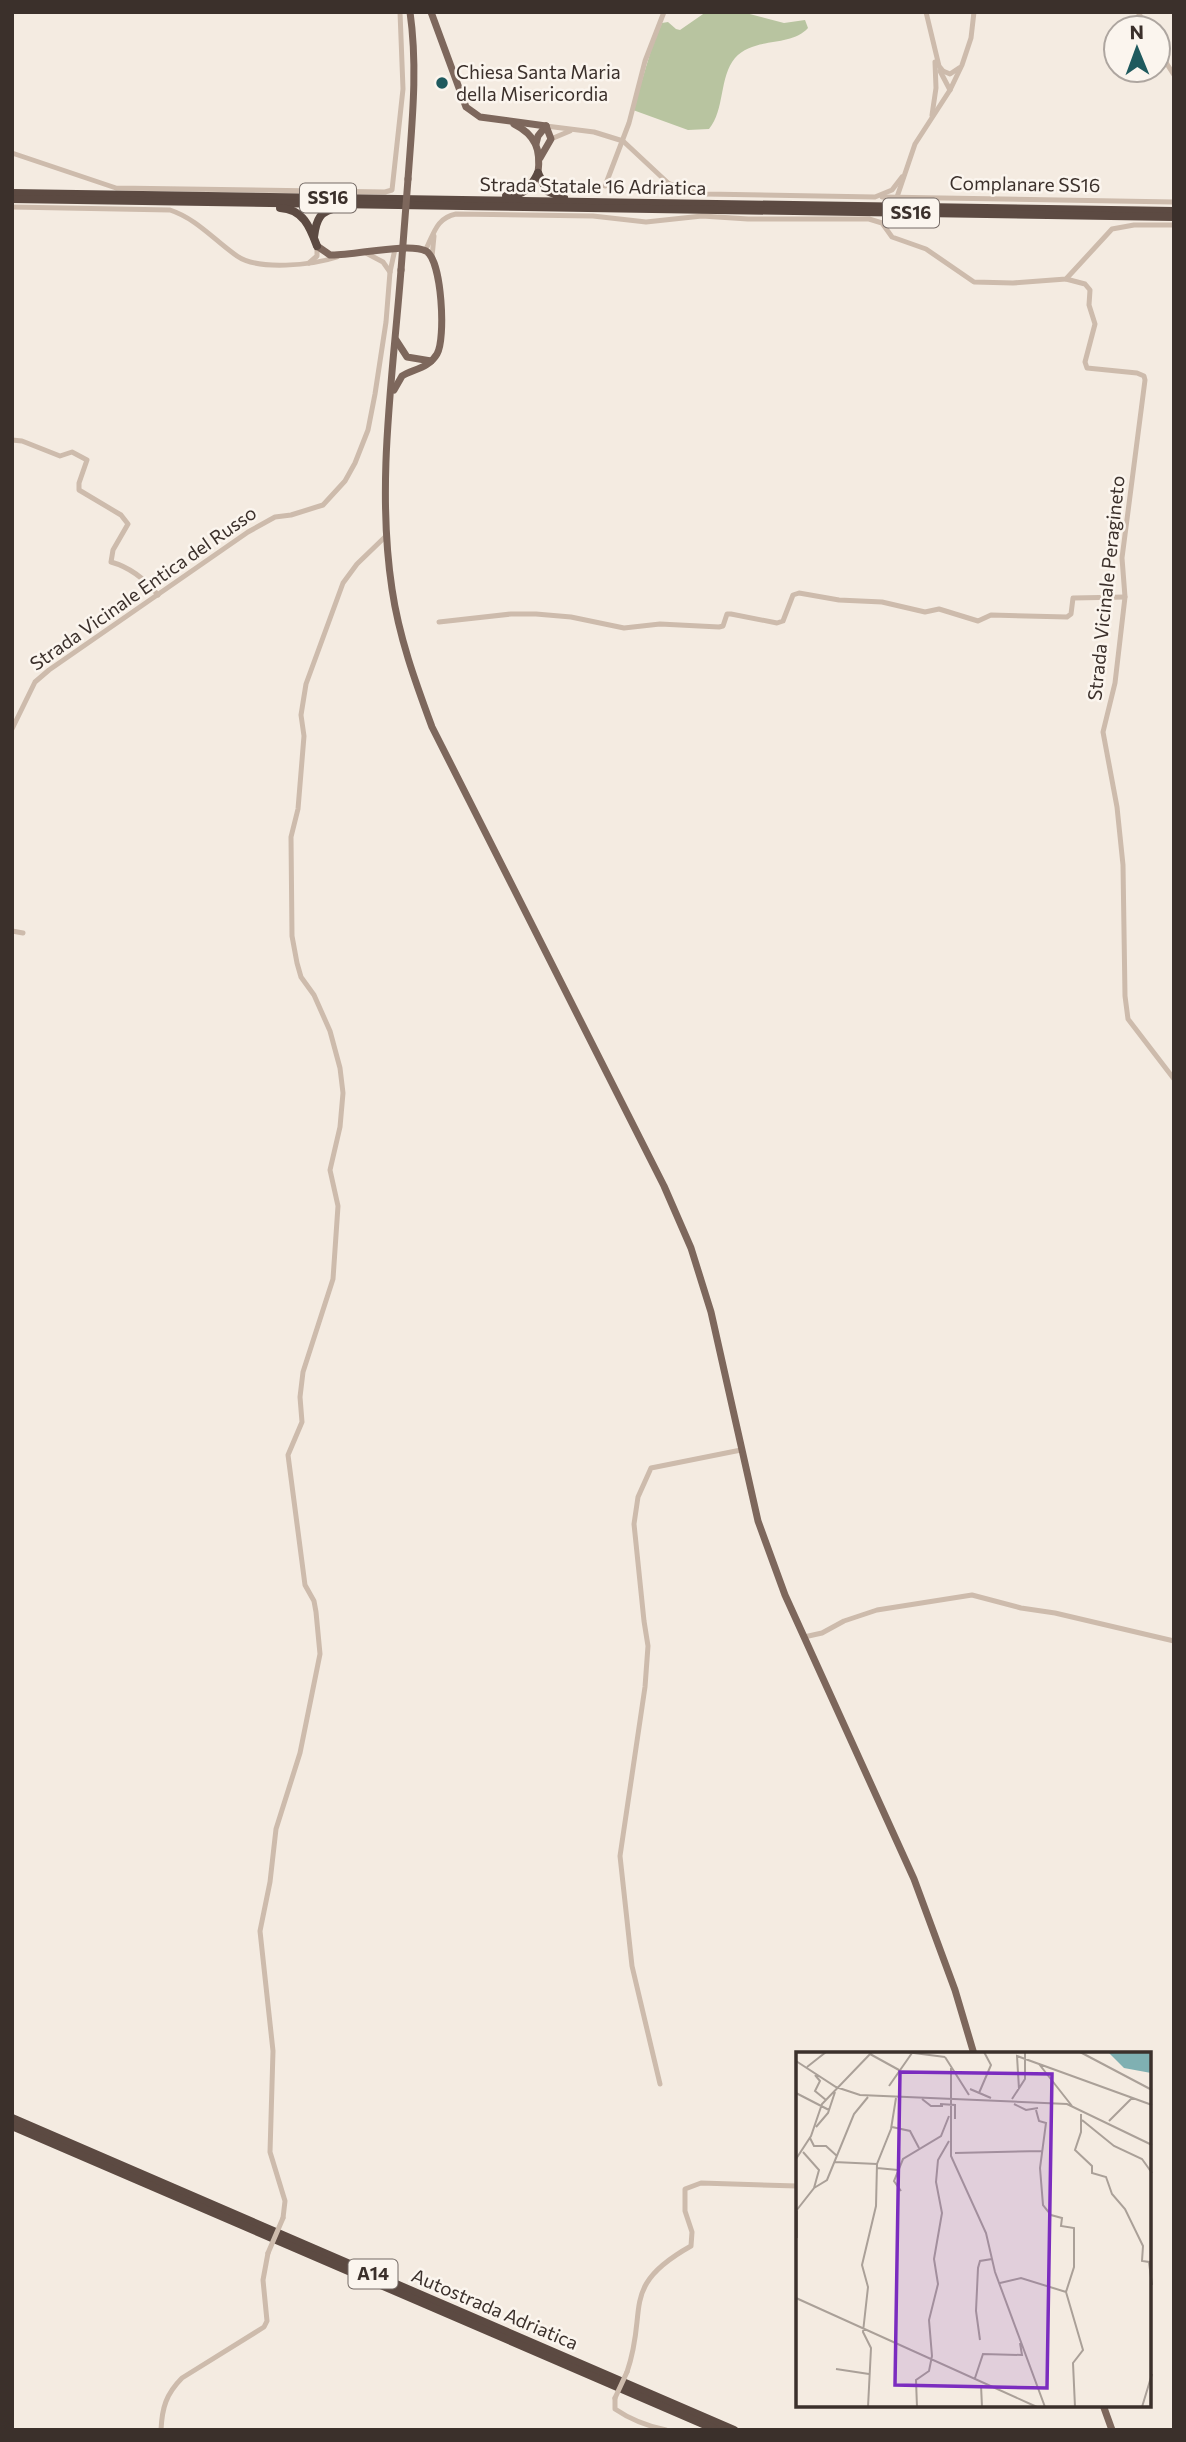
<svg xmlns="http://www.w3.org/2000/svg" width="1186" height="2442" font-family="Commissioner,sans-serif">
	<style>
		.green { fill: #b8c4a0 }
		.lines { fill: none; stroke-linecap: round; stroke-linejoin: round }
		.minor { stroke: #cdbbac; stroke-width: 5 }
		.major { stroke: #7d675c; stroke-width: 7 }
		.highway { stroke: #5c4a42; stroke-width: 8 }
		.minor-bridge { stroke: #cdbbac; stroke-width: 5 }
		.major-bridge { stroke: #7d675c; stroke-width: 7 }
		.poi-dot { fill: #1f5a5e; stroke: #fbf5ee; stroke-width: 2.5 }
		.labels { text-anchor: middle; stroke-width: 5; stroke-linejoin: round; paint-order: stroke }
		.shield { fill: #fbf5ee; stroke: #756b66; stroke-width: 2 }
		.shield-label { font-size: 18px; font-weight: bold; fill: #3b302b }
		.poi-label { font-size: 19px; fill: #3b302b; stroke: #fbf5ee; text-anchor: start }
		.street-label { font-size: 19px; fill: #3b302b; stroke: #fbf5ee }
		.inset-road { fill: none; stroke: #aaa098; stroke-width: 2 }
		.view { fill: #7b2cbf; fill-opacity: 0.15; stroke: #7b2cbf; stroke-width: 3.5 }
		.inset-edge { fill: none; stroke: #3b302b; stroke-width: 3.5 }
	</style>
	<rect width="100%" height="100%" fill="#f4ebe1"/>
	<!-- green -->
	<path class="green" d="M706,12H742L784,23L805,20L808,28C790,48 754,36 735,58C719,77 725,110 709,129L688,130L633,110L652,47L662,23L668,22L676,29L680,30Z"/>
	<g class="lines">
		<!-- minor -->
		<g class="minor">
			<polyline points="926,12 939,66 943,71 950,74 959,68"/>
			<polyline points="1138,12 1147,28"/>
			<polyline points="1158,50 1174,75"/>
			<polyline points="940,71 950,90"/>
			<polyline points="932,115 936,88 935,62"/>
			<polyline points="546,126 594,132 623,141 668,183 685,190 705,194 875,197 892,190 902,177"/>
			<polyline points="551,139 570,131"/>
			<polyline points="12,153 116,188 385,192 392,190 403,89 400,12"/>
			<polyline points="605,186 629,123 645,61 664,12"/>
			<polyline points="882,197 1174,202"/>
			<polyline points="897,197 915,144 950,90 962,65 971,38 974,12"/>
			<path d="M12,207L170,210C197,219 214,240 237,256C258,271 313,265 337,257"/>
			<path d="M425,251C434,234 436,218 456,214L593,216L646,222L702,216L748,219H869L882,223L892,237L926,249L974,282L1013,283L1066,279L1112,229L1134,225H1174"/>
			<polyline points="366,253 383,262 390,272"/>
			<polyline points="432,257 434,236"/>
			<polyline points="309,263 317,256 317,246"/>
			<polyline points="1066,279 1085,284 1090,290 1089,305 1095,324 1085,362 1087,368 1137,373 1144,376 1145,380 1122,558 1125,597 1115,683 1103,732 1117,807 1123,865 1125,996 1128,1019 1174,1079"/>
			<path d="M12,440L22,441L60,456L72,452L87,460L79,483V490L121,515L128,524L113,550L111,562C129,567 145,579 158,595"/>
			<polyline points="439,622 511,614 536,614 571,617 624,628 660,624 719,627 723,626 727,614 731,614 777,623 783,621 793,595 799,593 839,600 882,602 925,612 939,609 978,621 991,615 1067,617 1071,614 1073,598 1125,597"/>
			<polyline points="12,729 35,682 49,670 248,532 275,517 291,515 323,505 345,481 355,463 368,430 375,394 386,322 390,272 395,249"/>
			<polyline points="12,931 23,933"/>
			<polyline points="804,1637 822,1633 844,1621 877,1610 972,1595 1021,1608 1055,1613 1174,1641"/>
			<polyline points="660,2084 632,1966 620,1856 645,1687 648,1646 644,1621 634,1524 638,1497 651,1468 741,1450"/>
			<polyline points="283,2218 285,2201 270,2152 273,2051 260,1931 270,1882 276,1829 300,1753 320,1654 316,1612 314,1601 305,1585 288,1455 302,1422 300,1397 303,1372 333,1279 338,1206 330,1170 340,1127 343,1093 340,1068 330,1031 314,995 301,977 297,963 292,936 291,837 298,809 304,736 301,715 306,684 343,583 357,564 386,536"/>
			<path d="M627,2372C649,2309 618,2287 691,2246L692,2232L685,2211V2189L701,2183L797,2186"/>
			<path d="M615,2398V2409C631,2420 647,2426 666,2430"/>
			<path d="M161,2430C162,2408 166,2394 182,2378L264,2327L267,2321L263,2280L268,2253"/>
		</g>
		<!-- major -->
		<g class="major">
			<polyline points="431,12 466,107 480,117 546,126"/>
			<path d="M514,124C536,135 541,150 538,173"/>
			<polyline points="536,144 538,136 546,126"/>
			<polyline points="540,158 551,139 546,126"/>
			<path d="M408,179C412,123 418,68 410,12"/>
			<path d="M317,246L330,255C353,256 408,242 426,251C442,260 446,339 437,354C429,368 414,369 402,376L394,390"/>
			<path d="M401,270C393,375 376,484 392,589C399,637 415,681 432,727L664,1186L691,1248L711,1312L758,1521L785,1595L914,1879L955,1990L974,2054"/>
			<polyline points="396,340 407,357 431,361"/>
			<polyline points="1103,2405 1112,2430"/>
		</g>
		<!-- highway -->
		<g class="highway">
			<polyline points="538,173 547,191 564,198"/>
			<polyline points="12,193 1174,211"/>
			<path d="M506,196C524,196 531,187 538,173"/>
			<polyline points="12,199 1174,217"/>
			<path d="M280,208C303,209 310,227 317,246"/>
			<path d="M314,237C316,220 320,210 338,208"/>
			<polyline points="12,2118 734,2430"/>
			<polyline points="12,2126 717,2430"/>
		</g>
		<!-- minor-bridge -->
		<g class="minor-bridge">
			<polyline points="268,2253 283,2218"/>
			<polyline points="615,2398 627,2372"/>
		</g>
		<!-- major-bridge -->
		<polyline class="major-bridge" points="401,270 408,179"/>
	</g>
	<!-- markers -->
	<circle class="poi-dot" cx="442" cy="83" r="7"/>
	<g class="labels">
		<!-- shield labels -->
		<g class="shield">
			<rect x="300" y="183.5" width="56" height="29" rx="5"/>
			<rect x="883" y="198.5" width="56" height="29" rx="5"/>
			<rect x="348.5" y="2259.5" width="49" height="29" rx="5"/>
		</g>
		<g class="shield-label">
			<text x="328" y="204">SS16</text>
			<text x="911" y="219">SS16</text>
			<text x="373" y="2280">A14</text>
		</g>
		<!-- poi labels -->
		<g class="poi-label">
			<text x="456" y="79">Chiesa Santa Maria<tspan x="456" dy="22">della Misericordia</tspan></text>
		</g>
		<!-- street labels -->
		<g class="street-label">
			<text transform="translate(1025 184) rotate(1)" y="7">Complanare SS16</text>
			<text transform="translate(593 186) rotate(1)" y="7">Strada Statale 16 Adriatica</text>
			<text transform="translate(143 588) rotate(-35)" y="7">Strada Vicinale Entica del Russo</text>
			<text transform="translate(1106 588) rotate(-84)" y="7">Strada Vicinale Peragineto</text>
			<text transform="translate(495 2309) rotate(23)" y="7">Autostrada Adriatica</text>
		</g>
	</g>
	<!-- overview -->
	<g transform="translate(796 2052)">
		<rect width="355" height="355" fill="#f4ebe1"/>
		<path d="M312,0H355V21L328,16Z" fill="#7fb0b2"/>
		<path class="inset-road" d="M110,0L149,5M284,0L356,38M74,2L103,18M149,5L173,43M0,9L40,35L64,43L271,52L356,93M243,12L276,54M11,15L30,0M155,16V104L190,181L199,220L249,355M19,23L24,29L19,39L30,48M93,34L116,1M174,37L195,46M223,37L221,4L356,53M0,41L33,58M183,41L195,13L188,0M126,47L135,54H147M216,47L229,27V0M144,52L159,53V67M218,52L230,58L242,56M285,62V80L279,98L296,114V121L310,125L316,142L329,157L347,194L346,209L353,210L356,233M286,68L318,94L346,107L356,121M313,69L336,46M20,75L32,61L39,40M96,75L114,79L123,96M14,86L18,94H30L41,104M159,101L247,99M0,107L15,84L26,52L76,0M38,110L81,112M81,116L102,118M18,136L31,128L58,62L72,45M105,139L98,129L107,107L145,84L153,64M0,159L18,136L23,118L7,100M1,186V159M204,231L225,226L270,240L278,215V176L265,174L266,166L255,163L247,153L244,116L250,71L243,69L240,58M270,240L287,298L277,311L279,355M0,246L241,355M184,288L180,259L182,216L184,209L196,207M40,317L73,322M179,326L187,302L226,303L224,291M185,333L186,355M72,355L75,296L67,280L72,235L66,213L80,154L81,112L95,77L100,46M121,355L120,328L133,319L136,304L133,268L142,232L138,207L146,161L140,130L142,108L153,89M346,355L356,322"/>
		<path class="view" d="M104,20L256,22L251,336L99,333Z"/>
		<rect width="355" height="355" class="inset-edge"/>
	</g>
	<!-- border -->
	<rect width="1186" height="2442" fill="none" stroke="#3b302b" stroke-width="28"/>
	<!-- north arrow -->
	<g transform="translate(1137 49) rotate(359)"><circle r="33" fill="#fbf5ee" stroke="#aea6a0" stroke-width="2"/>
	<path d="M0-5L12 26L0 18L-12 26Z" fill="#1f5a5e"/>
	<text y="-10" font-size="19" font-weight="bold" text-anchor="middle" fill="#3b302b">N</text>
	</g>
</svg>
